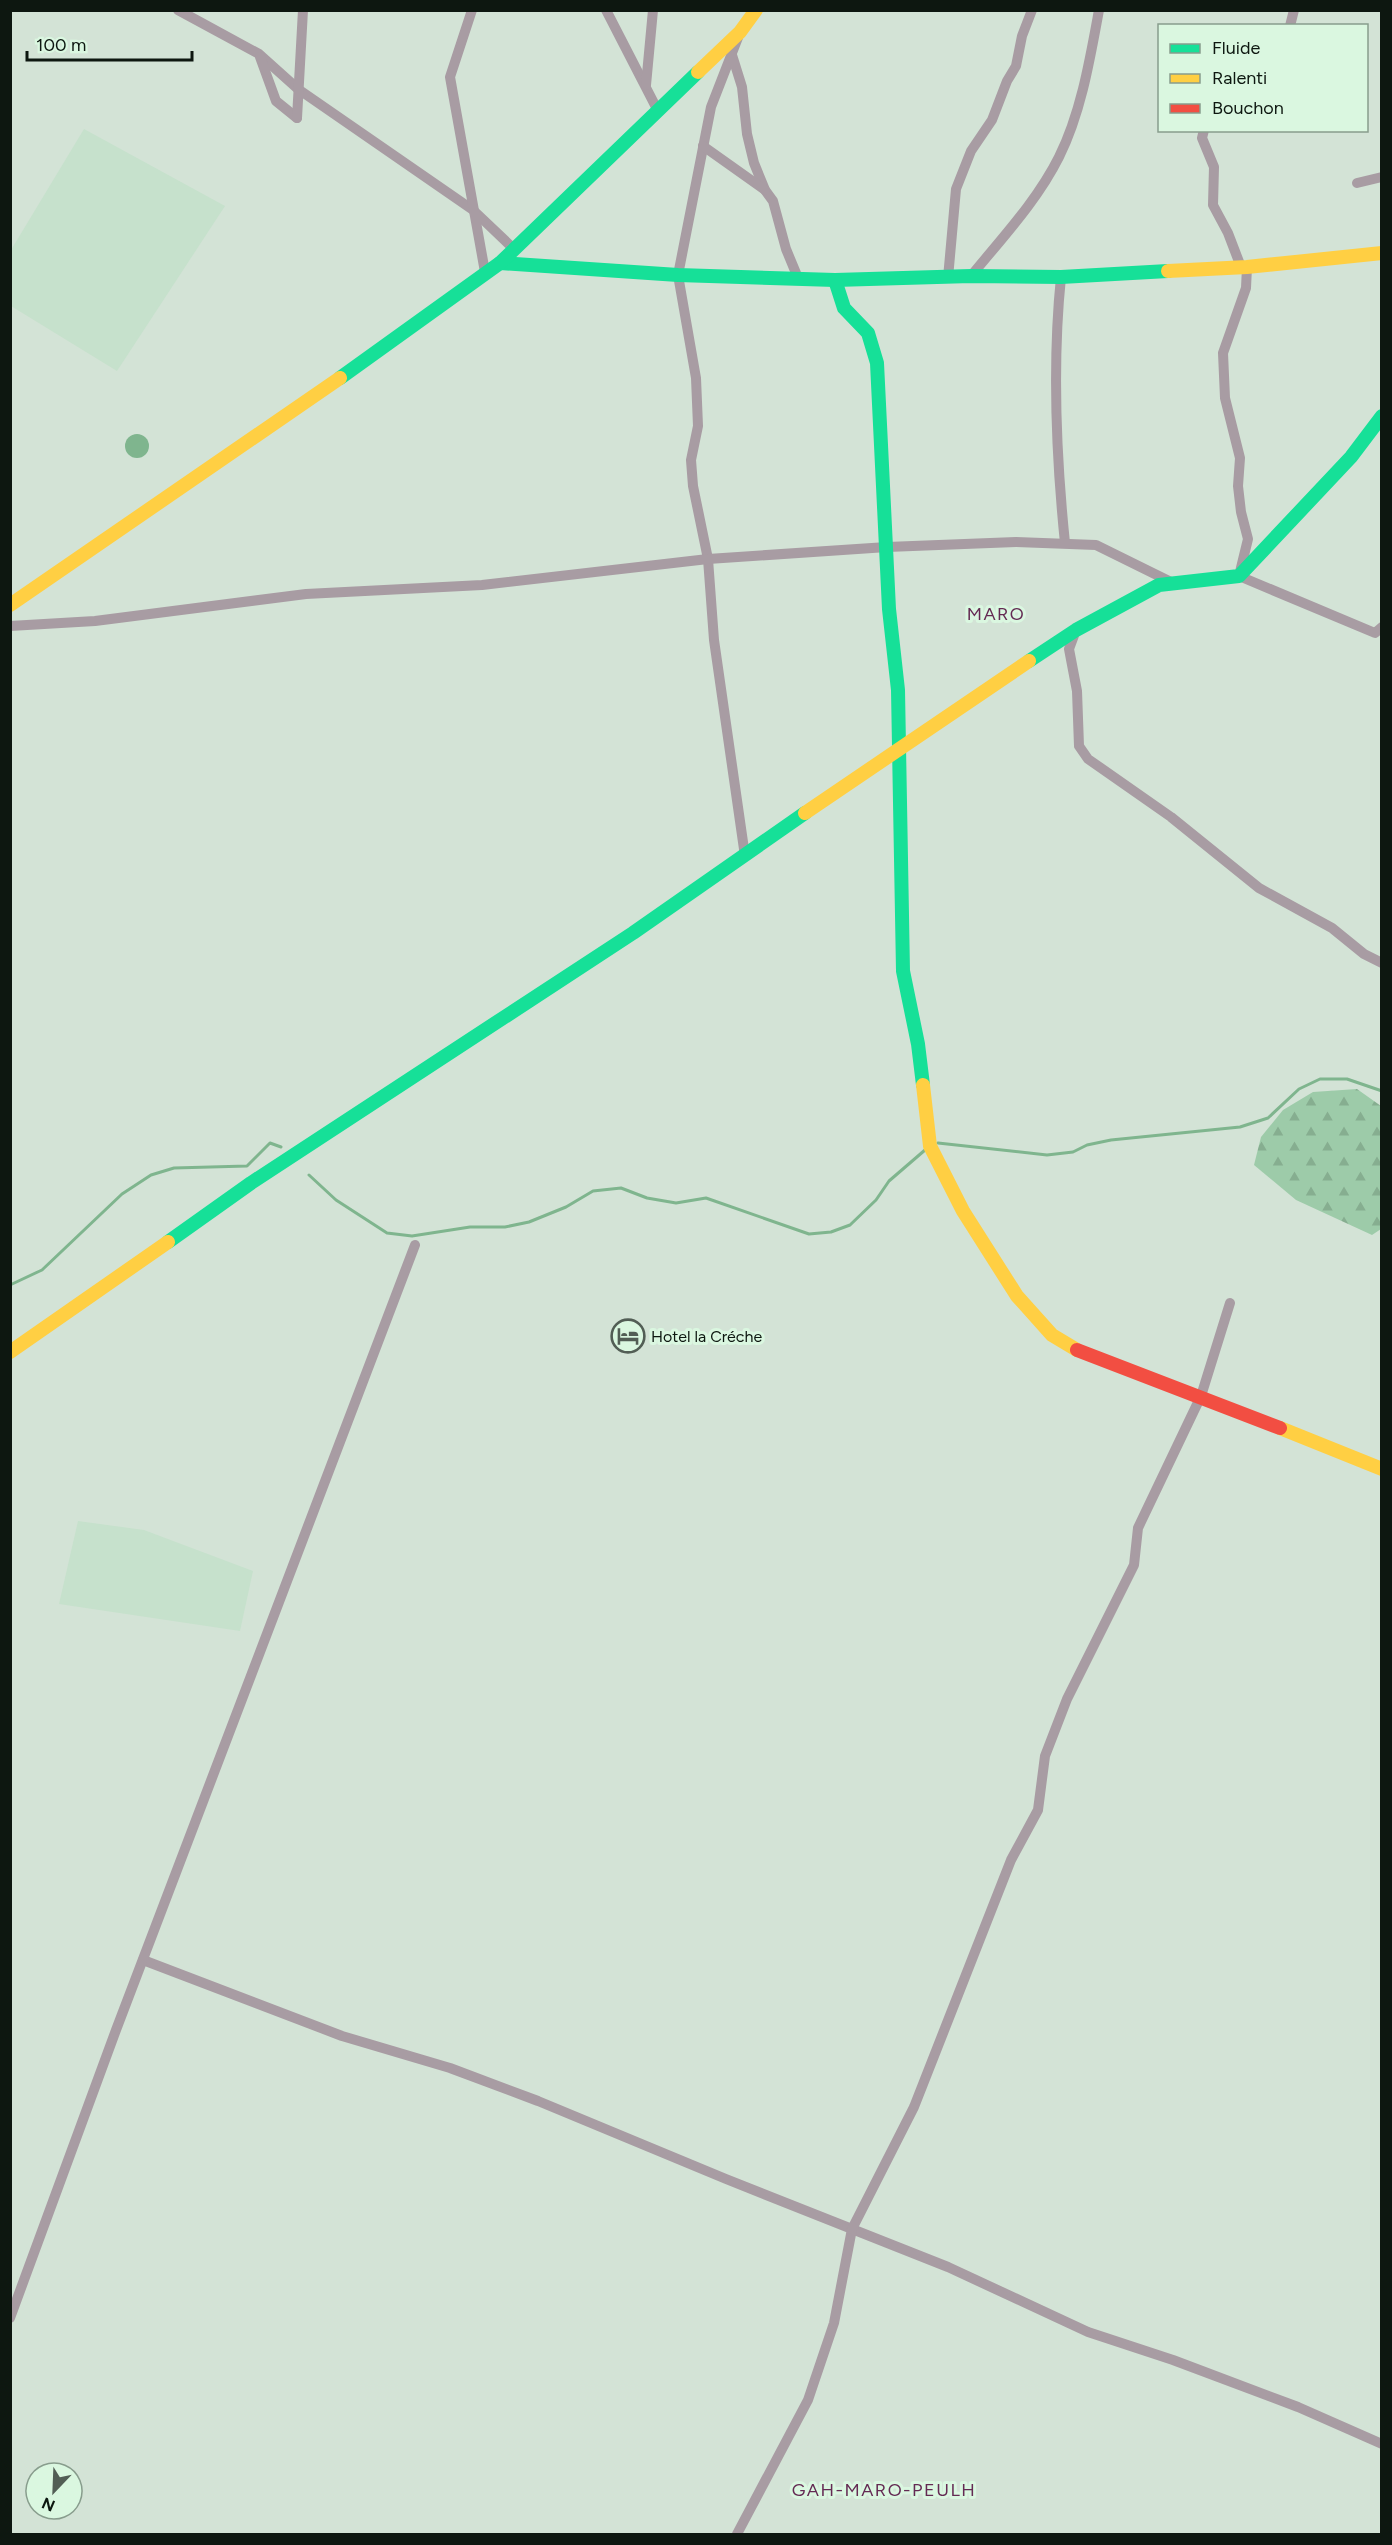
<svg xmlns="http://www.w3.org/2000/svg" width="1392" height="2545" font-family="Figtree,sans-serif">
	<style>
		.built { fill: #c6e1cc }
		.forest { fill: url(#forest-firs) }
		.water { fill: #7fb58e }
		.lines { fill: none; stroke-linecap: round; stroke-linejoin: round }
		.stream { stroke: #7fb58e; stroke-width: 3 }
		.street { stroke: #a89ca3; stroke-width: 10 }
		.fast { stroke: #16e098; stroke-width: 14 }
		.slow { stroke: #ffcf43; stroke-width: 14 }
		.jam { stroke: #f24e42; stroke-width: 14 }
		.labels { text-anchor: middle; stroke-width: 6; stroke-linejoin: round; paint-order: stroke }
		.poi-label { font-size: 16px; fill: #0d1710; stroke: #daf7e0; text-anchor: start }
		.neighbourhood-label { font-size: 18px; letter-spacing: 1.5px; fill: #642a53; stroke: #daf7e0 }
	</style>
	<defs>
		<pattern id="forest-firs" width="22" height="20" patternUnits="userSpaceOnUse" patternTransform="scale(1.5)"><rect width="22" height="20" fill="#9dcba9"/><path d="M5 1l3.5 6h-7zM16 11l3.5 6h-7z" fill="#86ae90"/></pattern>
	</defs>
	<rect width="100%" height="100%" fill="#d3e3d6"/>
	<!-- built -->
	<g class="built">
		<polygon points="84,129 225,206 117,371 11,306 11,250"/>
		<polygon points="78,1521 144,1530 253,1571 240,1631 59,1604"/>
	</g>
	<!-- forest -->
	<polygon class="forest" points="1357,1089 1381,1106 1381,1229 1372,1235 1296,1200 1254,1165 1261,1137 1283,1110 1313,1092"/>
	<!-- water -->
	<circle class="water" cx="137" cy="446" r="12"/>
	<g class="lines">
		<!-- stream -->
		<g class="stream">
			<polyline points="938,1143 1047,1155 1073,1152 1087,1145 1111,1140 1240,1127 1268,1118 1299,1089 1320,1079 1347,1079 1382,1091"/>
			<polyline points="309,1175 336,1200 387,1233 412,1236 470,1227 505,1227 529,1222 566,1207 593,1191 621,1188 647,1198 676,1203 706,1198 809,1234 831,1232 850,1225 876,1200 889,1181 925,1150"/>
			<polyline points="10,1285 42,1270 122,1194 151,1175 174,1168 247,1166 270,1143 281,1147"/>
		</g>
		<!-- street -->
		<g class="street">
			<polyline points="178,10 259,54 298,89 473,210 515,250"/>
			<polyline points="472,10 450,77 485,272"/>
			<polyline points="606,10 658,111"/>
			<polyline points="1290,26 1294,10"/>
			<polyline points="739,35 711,107 678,275 696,378 698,426 691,460 693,486 708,559 714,640 745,856"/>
			<polyline points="732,55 742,87 747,134 754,163 765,190 773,201 786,249 798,278"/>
			<polyline points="260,57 276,101 297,118"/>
			<polyline points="646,85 653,10"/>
			<polyline points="297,118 303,10"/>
			<polyline points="1204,130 1202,138 1214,167 1213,205 1228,233 1241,267"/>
			<polyline points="703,146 765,190"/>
			<polyline points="1357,183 1382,177"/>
			<polyline points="1247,267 1246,288 1223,353 1225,398 1240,458 1238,486 1241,512 1248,539 1239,576 1375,633 1382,627"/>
			<path d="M971,276C1002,238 1037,201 1059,157C1081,113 1090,59 1099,10"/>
			<path d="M1061,277C1052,365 1056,455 1065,543"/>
			<polyline points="948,278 956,189 971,151 992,120 1007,81 1016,66 1022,36 1032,10"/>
			<polyline points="10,626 95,621 306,594 482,585 708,559 887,547 1016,542 1096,545 1171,582"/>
			<polyline points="1076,630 1069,649 1077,691 1079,746 1088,759 1171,817 1259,888 1332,928 1364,954 1382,963"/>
			<polyline points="143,1960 342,2036 450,2068 538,2101 726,2179 948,2267 1088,2332 1173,2360 1298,2407 1382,2444"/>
			<polyline points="10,2318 116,2030 415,1245"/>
			<polyline points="737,2534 808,2400 834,2323 852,2229 914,2107 1011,1860 1038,1810 1045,1756 1067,1699 1134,1565 1138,1528 1201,1396 1230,1303"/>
		</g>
		<!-- fast -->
		<g class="fast">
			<polyline points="500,263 678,275 835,280 971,276 1061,277 1168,271"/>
			<polyline points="835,280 844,308 868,333 877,363 889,609 898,690 903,971 918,1044 923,1085"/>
			<polyline points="340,378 500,263 698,72"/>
			<polyline points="1029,661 1076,630 1159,585 1239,576 1351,457 1382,416"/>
			<polyline points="168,1242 251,1183 633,933 805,813"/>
		</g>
		<!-- slow -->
		<g class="slow">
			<polyline points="698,72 740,32 756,10"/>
			<polyline points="1168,271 1247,267 1382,253"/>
			<polyline points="10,605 340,378"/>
			<polyline points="805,813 1029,661"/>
			<polyline points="923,1085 930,1146 963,1211 1017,1296 1052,1335 1077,1350"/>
			<polyline points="10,1352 168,1242"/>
			<polyline points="1280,1428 1382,1469"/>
		</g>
		<!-- jam -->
		<polyline class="jam" points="1077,1350 1280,1428"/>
	</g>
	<!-- icons -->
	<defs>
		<g id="hotel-ring" transform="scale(1.725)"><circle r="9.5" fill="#daf7e0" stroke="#525e55" stroke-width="1.5"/><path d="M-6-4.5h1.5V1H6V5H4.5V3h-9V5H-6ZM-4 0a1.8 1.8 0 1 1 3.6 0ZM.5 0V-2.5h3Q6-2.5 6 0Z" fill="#525e55"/></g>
	</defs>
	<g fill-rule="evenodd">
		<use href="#hotel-ring" x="628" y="1336"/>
	</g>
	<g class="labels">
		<!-- poi labels -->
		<g class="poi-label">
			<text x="651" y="1342">Hotel la Créche</text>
		</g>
		<!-- neighbourhood labels -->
		<g class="neighbourhood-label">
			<text x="996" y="620">MARO</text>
			<text x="884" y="2496">GAH-MARO-PEULH</text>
		</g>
	</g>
	<!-- border -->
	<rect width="1392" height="2545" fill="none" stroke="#0d1710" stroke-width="24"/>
	<!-- legend -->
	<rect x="1158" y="24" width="210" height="108" fill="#daf7e0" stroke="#889d8d" stroke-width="1.5"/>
	<rect x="1170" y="44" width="30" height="9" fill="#16e098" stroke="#889d8d" stroke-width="1.5"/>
	<text x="1212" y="54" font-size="18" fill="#0d1710">Fluide</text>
	<rect x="1170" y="74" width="30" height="9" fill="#ffcf43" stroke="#889d8d" stroke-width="1.5"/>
	<text x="1212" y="84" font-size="18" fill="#0d1710">Ralenti</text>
	<rect x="1170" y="104" width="30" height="9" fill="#f24e42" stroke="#889d8d" stroke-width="1.5"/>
	<text x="1212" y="114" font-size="18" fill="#0d1710">Bouchon</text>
	<!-- north arrow -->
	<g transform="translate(54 2491) rotate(203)"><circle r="28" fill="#daf7e0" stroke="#889d8d" stroke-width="1.5"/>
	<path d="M0-4.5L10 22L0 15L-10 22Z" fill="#525e55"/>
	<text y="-9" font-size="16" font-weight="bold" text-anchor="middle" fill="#0d1710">N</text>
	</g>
	<!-- scale -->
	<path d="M27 51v9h165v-9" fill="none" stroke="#0d1710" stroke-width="3"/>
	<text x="36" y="51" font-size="18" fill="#0d1710" stroke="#daf7e0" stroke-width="4.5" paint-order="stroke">100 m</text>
</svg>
